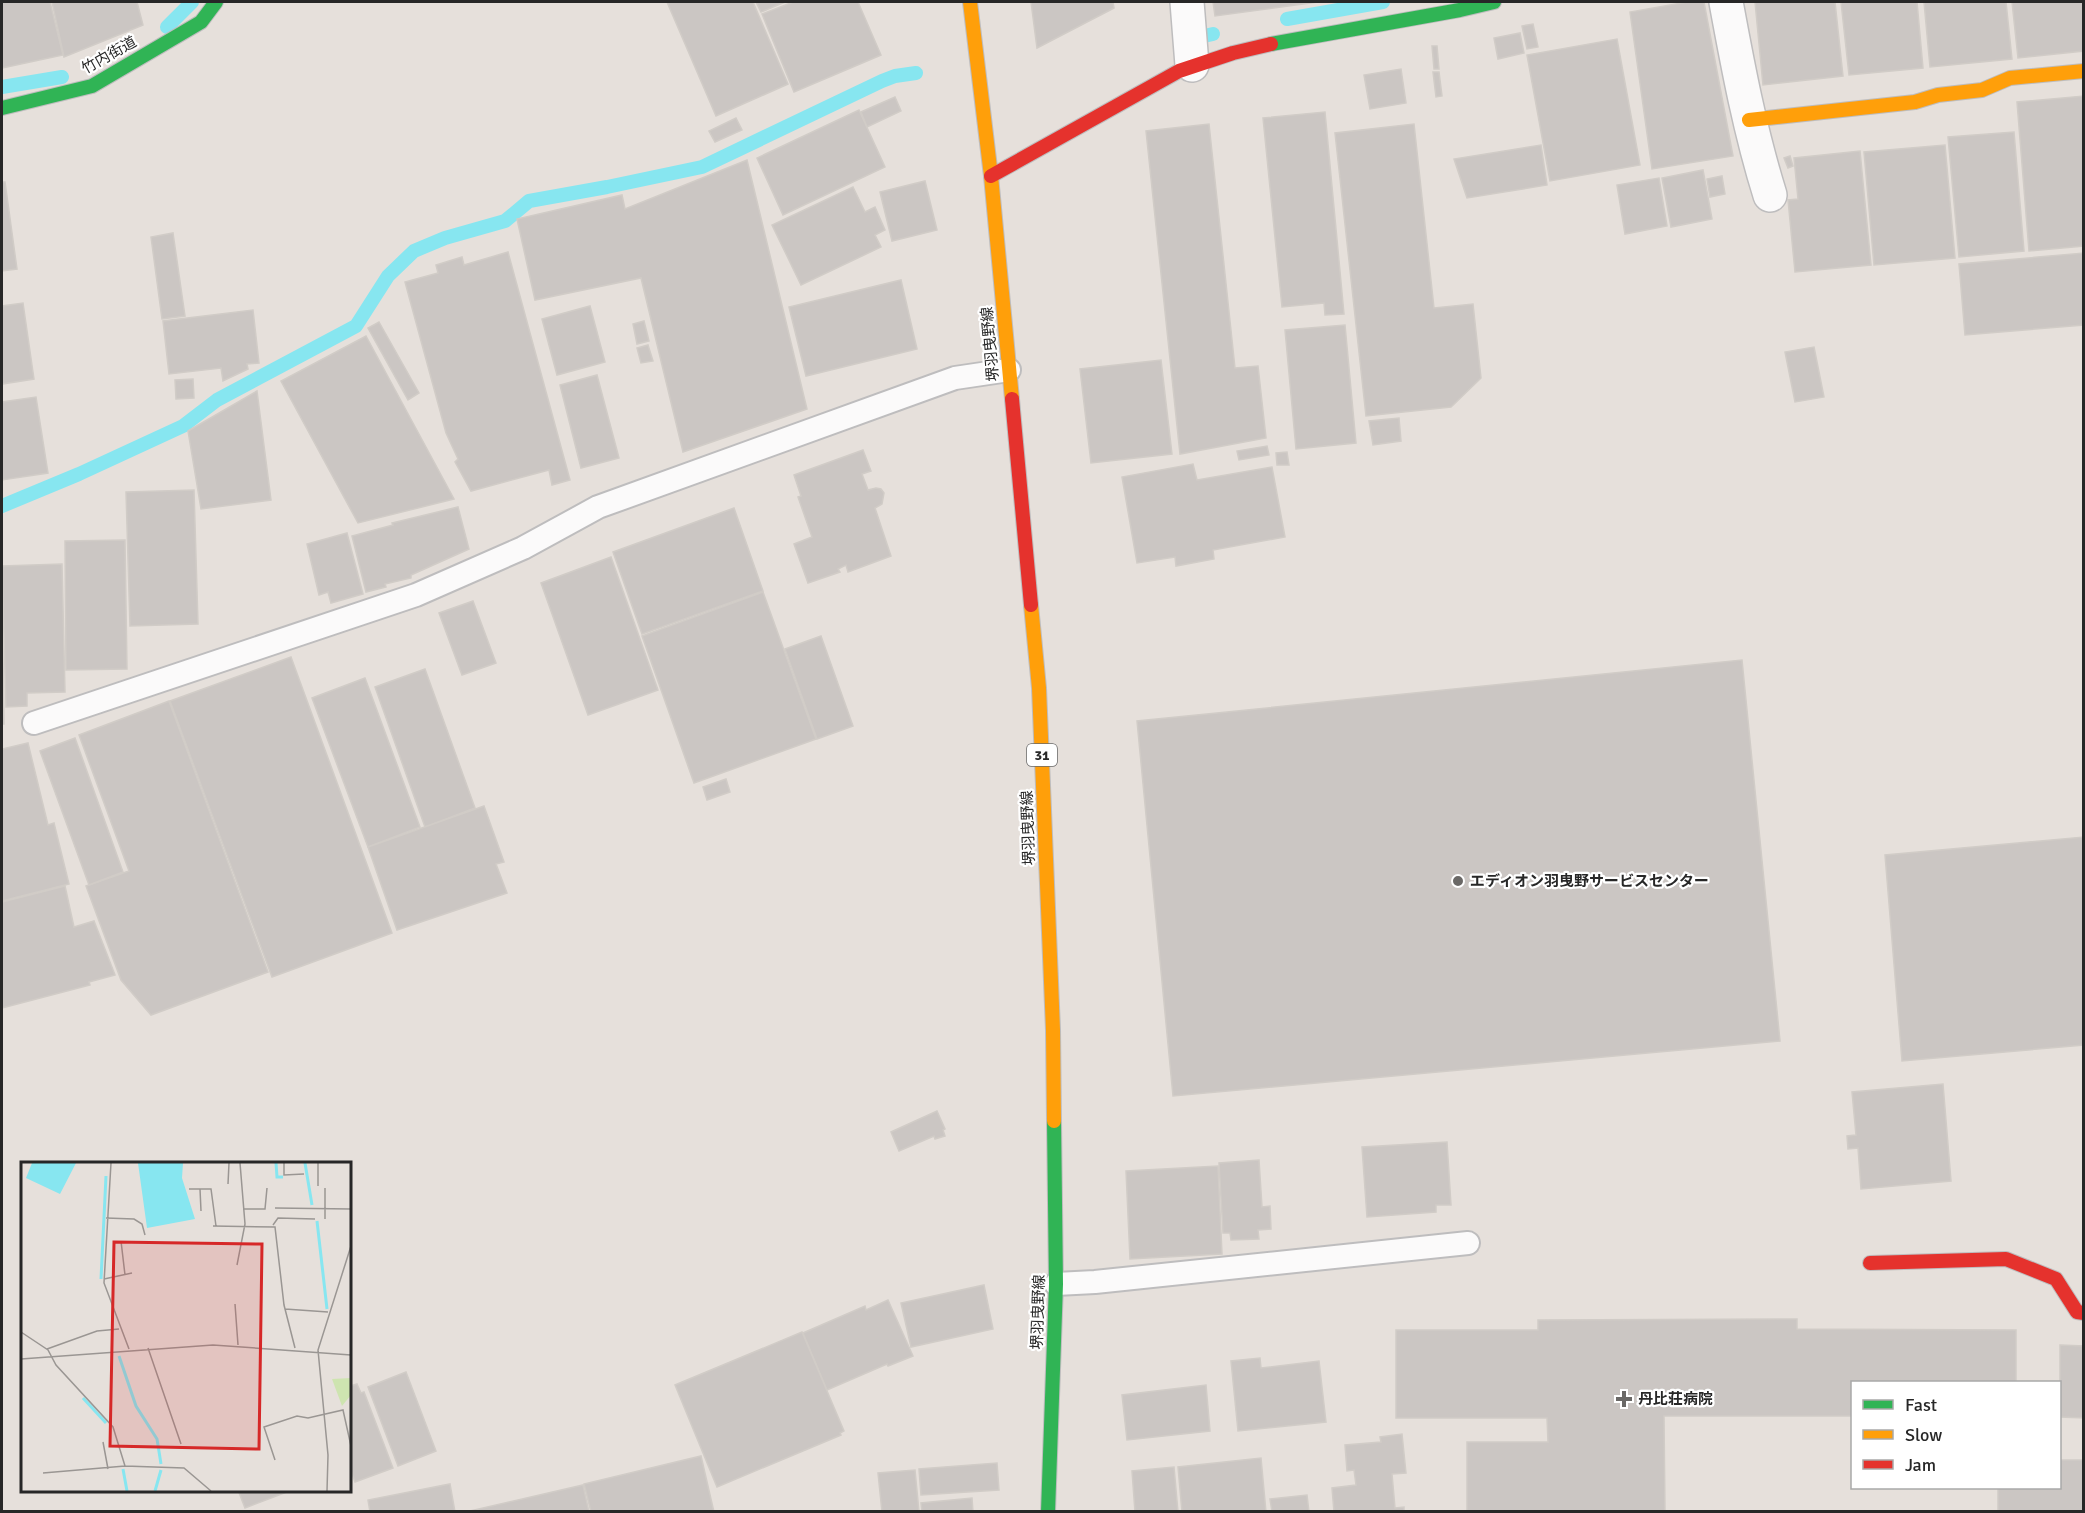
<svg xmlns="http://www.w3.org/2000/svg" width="2085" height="1513" font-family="Signika,'Noto Sans JP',sans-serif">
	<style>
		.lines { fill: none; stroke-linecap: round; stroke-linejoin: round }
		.stream { stroke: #87e6f0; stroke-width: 14 }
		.building { fill: #cbc6c3; stroke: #d1ccc7; stroke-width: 1.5 }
		.lane-casing { stroke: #bebdbe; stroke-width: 26 }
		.street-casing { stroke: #bebdbe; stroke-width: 36 }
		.fast-casing { stroke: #bebdbe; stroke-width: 16 }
		.slow-casing { stroke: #bebdbe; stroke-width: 16 }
		.jam-casing { stroke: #bebdbe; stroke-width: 16 }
		.lane { stroke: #fbfafa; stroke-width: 22 }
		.street { stroke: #fbfafa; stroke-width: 33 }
		.fast { stroke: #30b455; stroke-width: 14 }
		.slow { stroke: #ff9f0a; stroke-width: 14 }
		.jam { stroke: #e5322d; stroke-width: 14 }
		.poi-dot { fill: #6a6866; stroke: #fff; stroke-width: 2 }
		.labels { text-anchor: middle; stroke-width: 4.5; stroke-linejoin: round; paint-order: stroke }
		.shield { fill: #fff; stroke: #686868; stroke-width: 1.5 }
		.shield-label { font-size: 14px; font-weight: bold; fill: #272727 }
		.street-label { font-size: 15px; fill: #272727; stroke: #fff }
		.poi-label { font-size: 15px; font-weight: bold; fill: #272727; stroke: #fff; text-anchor: start }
		.inset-river { fill: none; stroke: #87e6f0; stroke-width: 3 }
		.inset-road { fill: none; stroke: #9a9693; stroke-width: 1.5 }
		.view { fill: #d62828; fill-opacity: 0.15; stroke: #d62828; stroke-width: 3 }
		.inset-edge { fill: none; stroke: #272727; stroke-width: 3 }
	</style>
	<rect width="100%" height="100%" fill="#e6e0db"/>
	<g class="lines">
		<!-- stream -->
		<g class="stream">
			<polyline points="1287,19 1383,2"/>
			<polyline points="167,27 192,2"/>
			<polyline points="1204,36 1213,34"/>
			<polyline points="2,87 62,77"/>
			<polyline points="2,506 79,474 183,426 217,400 356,326 388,276 414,251 445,238 505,221 529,201 607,187 702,167 882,81 895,76 916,73"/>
		</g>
	</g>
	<!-- building -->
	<g class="building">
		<polygon points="2,2 50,2 63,55 2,68"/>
		<polygon points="52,2 137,2 143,25 64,57"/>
		<polygon points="667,2 753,2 788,84 716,116"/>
		<polygon points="756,2 785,2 761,12"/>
		<polygon points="793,2 858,2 881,55 794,92 762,14"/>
		<polygon points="1031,2 1113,2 1114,8 1037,48"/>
		<polygon points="1213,2 1318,2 1215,16"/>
		<polygon points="1687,2 1704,2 1733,156 1652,169 1630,12"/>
		<polygon points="1755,2 1835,2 1843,76 1763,85"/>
		<polygon points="1841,2 1917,2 1923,68 1849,75"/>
		<polygon points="1924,2 2006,2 2012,59 1930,67"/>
		<polygon points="2012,2 2084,2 2084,51 2018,58"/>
		<polygon points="1533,24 1538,47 1527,49 1522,26"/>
		<polygon points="1520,33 1524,53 1498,59 1494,38"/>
		<polygon points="1617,39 1640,165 1550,181 1527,55"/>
		<polygon points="1432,46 1437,46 1439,69 1434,69"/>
		<polygon points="1401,69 1406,103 1370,109 1364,75"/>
		<polygon points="1433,72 1439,72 1442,96 1436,97"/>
		<polygon points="2084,96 2084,246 2029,251 2017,102"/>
		<polygon points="895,97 901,111 867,127 861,112"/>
		<polygon points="859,110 885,167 783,215 757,158"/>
		<polygon points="1325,112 1344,314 1325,315 1324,303 1282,307 1263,118"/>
		<polygon points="736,118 742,130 715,142 709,131"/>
		<polygon points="1209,124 1235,368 1258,366 1266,438 1180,454 1146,131"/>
		<polygon points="1414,124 1434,308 1473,304 1481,378 1451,407 1366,416 1335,133"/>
		<polygon points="2014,132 2024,251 1959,257 1948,137"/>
		<polygon points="1541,145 1547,185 1467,198 1454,159"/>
		<polygon points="1945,145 1955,258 1874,265 1864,152"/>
		<polygon points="1860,151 1871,265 1795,272 1788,200 1798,199 1794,158"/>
		<polygon points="1790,156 1793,166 1788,168 1784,158"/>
		<polygon points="747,160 807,409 683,452 641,278 535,300 517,219 622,195 625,209"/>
		<polygon points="1703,170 1712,219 1671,227 1662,178"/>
		<polygon points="1722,176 1725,194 1710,197 1707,179"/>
		<polygon points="1659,178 1667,226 1625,234 1617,185"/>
		<polygon points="925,181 937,230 892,241 880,192"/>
		<polygon points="2,182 5,182 17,269 2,271"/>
		<polygon points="853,187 865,212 875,207 885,230 875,235 881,247 801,285 772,225"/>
		<polygon points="173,233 185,316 162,319 151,237"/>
		<polygon points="508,252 570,480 552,485 549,470 471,491 455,462 458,459 446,433 405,282 438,273 436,265 462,257 464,265"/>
		<polygon points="2084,253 2084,325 1965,335 1959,264"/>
		<polygon points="901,280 917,349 806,376 789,307"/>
		<polygon points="23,303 34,379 2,384 2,306"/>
		<polygon points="590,306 605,362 557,375 542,319"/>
		<polygon points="253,310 259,363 247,364 248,369 223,381 221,368 169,374 163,321"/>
		<polygon points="644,321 649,341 637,344 633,324"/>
		<polygon points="379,322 419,393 408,400 368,328"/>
		<polygon points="1345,325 1356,443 1296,449 1285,330"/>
		<polygon points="366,336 454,499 358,523 281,381"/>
		<polygon points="648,345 653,361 641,363 637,348"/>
		<polygon points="1814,347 1824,397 1795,402 1785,352"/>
		<polygon points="1161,360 1172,454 1091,463 1080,369"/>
		<polygon points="597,375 619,458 581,468 560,385"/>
		<polygon points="193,379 194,398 176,399 175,380"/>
		<polygon points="257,391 271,500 201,509 188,431"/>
		<polygon points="36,397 48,473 2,480 2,402"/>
		<polygon points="1399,418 1401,441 1373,445 1369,421"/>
		<polygon points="1267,446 1269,455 1239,460 1237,451"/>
		<polygon points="863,450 871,471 862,474 868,490 876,488 881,489 884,493 882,504 875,508 891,556 848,572 846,565 838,569 840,572 808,583 794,544 812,537 798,497 801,496 794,475"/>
		<polygon points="1287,452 1289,465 1277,465 1276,453"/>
		<polygon points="1193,464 1197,480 1272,467 1285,537 1213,550 1214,559 1176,566 1175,557 1137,563 1122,477"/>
		<polygon points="194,490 198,624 130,626 126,492"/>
		<polygon points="458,507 469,549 411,575 411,578 385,584 386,587 366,592 352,536 393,525 392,523"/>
		<polygon points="734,508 763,591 642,634 613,552"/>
		<polygon points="347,533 363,594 331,603 328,592 319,595 307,544"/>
		<polygon points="125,540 127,669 66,670 65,541"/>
		<polygon points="611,557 658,690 588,715 541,583"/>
		<polygon points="62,564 65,692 27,693 27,706 6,707 2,566"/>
		<polygon points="763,592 816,739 694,783 642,636"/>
		<polygon points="2,597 4,724 2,724"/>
		<polygon points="473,601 496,663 462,675 439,613"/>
		<polygon points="821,636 853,726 817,739 785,649"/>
		<polygon points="291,657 392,933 272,977 170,701"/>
		<polygon points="1742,660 1780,1041 1173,1096 1137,721"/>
		<polygon points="425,669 475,808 425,827 375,687"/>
		<polygon points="365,678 420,827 368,847 312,698"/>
		<polygon points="169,701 268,972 151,1015 121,980 86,886 129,871 79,735"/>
		<polygon points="75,738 123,872 89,885 40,751"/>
		<polygon points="28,743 48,825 54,823 69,884 2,901 2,749"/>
		<polygon points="726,779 730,792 707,800 703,787"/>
		<polygon points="484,806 504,862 496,864 507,893 397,930 368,847"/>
		<polygon points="2084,837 2084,1045 1902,1061 1885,855"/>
		<polygon points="65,886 74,927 94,921 115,975 89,982 90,985 2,1008 2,902"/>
		<polygon points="1943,1084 1951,1181 1861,1189 1858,1148 1848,1149 1847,1136 1856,1135 1852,1092"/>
		<polygon points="937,1111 945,1129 943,1130 945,1136 935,1139 934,1136 899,1151 891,1132"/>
		<polygon points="1447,1142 1451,1205 1436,1205 1436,1212 1367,1217 1362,1147"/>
		<polygon points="1259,1160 1262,1207 1270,1206 1271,1229 1258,1230 1259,1239 1231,1240 1230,1233 1223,1233 1219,1163"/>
		<polygon points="1218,1166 1222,1254 1130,1259 1126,1171"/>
		<polygon points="984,1285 993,1329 911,1347 901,1303"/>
		<polygon points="888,1300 913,1356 888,1366 887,1364 827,1390 803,1333 865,1306 866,1310"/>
		<polygon points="1797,1319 1797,1329 2016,1330 2016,1382 1852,1382 1852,1416 1664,1416 1665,1512 1467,1512 1467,1442 1548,1442 1547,1418 1396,1418 1396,1330 1538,1330 1538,1320"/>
		<polygon points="802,1332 844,1431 840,1433 841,1435 717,1487 675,1385"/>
		<polygon points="2060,1345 2084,1346 2084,1418 2060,1417"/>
		<polygon points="1260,1358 1261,1368 1319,1361 1326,1422 1238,1431 1231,1361"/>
		<polygon points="406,1372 436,1451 398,1466 368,1387"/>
		<polygon points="357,1384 361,1393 364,1392 393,1468 355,1482 350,1468 350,1386"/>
		<polygon points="1206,1385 1210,1431 1127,1440 1122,1395"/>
		<polygon points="1402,1434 1406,1473 1392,1474 1395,1508 1404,1507 1404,1512 1334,1512 1332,1488 1356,1485 1354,1470 1347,1471 1345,1445 1381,1442 1380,1437"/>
		<polygon points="701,1456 714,1512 591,1512 584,1484"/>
		<polygon points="1261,1458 1266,1512 1182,1512 1178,1467"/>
		<polygon points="2060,1460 2084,1460 2084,1512 1998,1512 1998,1488 2060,1488"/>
		<polygon points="997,1463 999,1490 921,1495 919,1469"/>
		<polygon points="1174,1467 1178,1512 1135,1512 1132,1471"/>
		<polygon points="915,1470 919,1512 882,1512 878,1473"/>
		<polygon points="450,1484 455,1512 370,1512 368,1500"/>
		<polygon points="583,1485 589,1512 470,1511"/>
		<polygon points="238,1490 292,1490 245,1508"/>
		<polygon points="1307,1495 1309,1512 1272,1512 1270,1499"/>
		<polygon points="972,1498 973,1512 922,1512 921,1503"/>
	</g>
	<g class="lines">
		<!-- lane casing -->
		<g class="lane-casing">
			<g id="lane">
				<polyline points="34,723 416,595 523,548 598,507 955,378 1009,370"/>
				<polyline points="1056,1284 1095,1282 1468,1243"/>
			</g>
		</g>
		<!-- street casing -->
		<g class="street-casing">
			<g id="street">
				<polyline points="1187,2 1192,65"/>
				<path d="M1726,2C1738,67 1750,131 1770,195"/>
			</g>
		</g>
		<!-- fast casing -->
		<g class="fast-casing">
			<g id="fast">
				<polyline points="1271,44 1460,10 1494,2"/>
				<polyline points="2,108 92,86 201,22 216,2"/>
				<polyline points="1048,1512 1056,1284 1054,1121"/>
			</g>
		</g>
		<!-- slow casing -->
		<g class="slow-casing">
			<g id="slow">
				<polyline points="970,2 991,176 1012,399"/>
				<polyline points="1749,120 1915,102 1938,95 1982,90 2010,78 2084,71"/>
				<polyline points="1031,605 1039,688 1053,1030 1054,1121"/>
			</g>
		</g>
		<!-- jam casing -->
		<g class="jam-casing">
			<g id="jam">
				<polyline points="991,176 1179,71 1233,53 1271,44"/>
				<polyline points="1012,399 1031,605"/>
				<polyline points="1870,1263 2006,1259 2056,1279 2077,1312 2084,1313"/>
			</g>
		</g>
		<!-- lane -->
		<use href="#lane" class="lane"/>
		<!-- street -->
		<use href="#street" class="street"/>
		<!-- fast -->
		<use href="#fast" class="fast"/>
		<!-- slow -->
		<use href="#slow" class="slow"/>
		<!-- jam -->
		<use href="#jam" class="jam"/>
	</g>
	<!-- markers -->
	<g class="poi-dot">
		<circle cx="1458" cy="881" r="6"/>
		<path d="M1621 1390h6v6h6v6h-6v6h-6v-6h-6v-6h6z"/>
	</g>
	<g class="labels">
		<!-- shield labels -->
		<rect class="shield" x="1027" y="744" width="30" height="22" rx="4.5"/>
		<g class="shield-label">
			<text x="1042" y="760">31</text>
		</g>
		<!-- street labels -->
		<g class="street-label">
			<text transform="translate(109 55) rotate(-29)" y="5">竹内街道</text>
			<text transform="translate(990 344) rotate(-95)" y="5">堺羽曳野線</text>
			<text transform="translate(1028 828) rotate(-92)" y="5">堺羽曳野線</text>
			<text transform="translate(1038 1312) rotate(-88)" y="5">堺羽曳野線</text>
		</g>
		<!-- poi labels -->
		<g class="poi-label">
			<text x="1470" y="886">エディオン羽曳野サービスセンター</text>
			<text x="1638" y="1404">丹比荘病院</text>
		</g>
	</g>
	<!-- overview -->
	<g transform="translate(21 1162)">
		<rect width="330" height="330" fill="#e6e0db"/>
		<path d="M330,216V233L321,244L311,217Z" fill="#cee4b0"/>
		<path d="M11,1H55L39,32L5,16ZM117,1H162L161,16L174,57L126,66Z" fill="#87e6f0"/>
		<path class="inset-river" d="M255,1L256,15H262M284,1L291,43M296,59L306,147M80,117L85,14M98,194L115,244L136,277L140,302M62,236L85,261M102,307L106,329M134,329L140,308"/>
		<path class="inset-road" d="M90,1L83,121L108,187M263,1V13L283,12M297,1V24M207,22L208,1M168,27H190L195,64M179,27L180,49M254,46L330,47M222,47H244L246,26M85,56L113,57L121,62L124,73M304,57V26M252,63L257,56L294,57M192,64L254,65L263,143L274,186M100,79L104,113M216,103L224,62L219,1M83,117L111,111M214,142L217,183M264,147L307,150M0,170L27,188L35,203L92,265L104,304L163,306L190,329M127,186L160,282M26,187L76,169L98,167M0,197L192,183L330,193M82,280L87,307M254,298L243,265L276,254L287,256L322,248L330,284M22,311L104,304M306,329L307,293L297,188L330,84"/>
		<path class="view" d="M93,80L241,82L238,287L89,284Z"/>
		<rect width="330" height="330" class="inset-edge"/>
	</g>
	<!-- border -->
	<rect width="2085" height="1513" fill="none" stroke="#272727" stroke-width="6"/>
	<!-- legend -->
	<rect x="1851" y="1381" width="210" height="108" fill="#ffffff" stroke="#a9a9a9" stroke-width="1.5"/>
	<rect x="1863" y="1400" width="30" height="9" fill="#30b455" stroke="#a9a9a9" stroke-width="1.5"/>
	<text x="1905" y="1411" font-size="18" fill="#272727">Fast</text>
	<rect x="1863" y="1430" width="30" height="9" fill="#ff9f0a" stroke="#a9a9a9" stroke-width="1.5"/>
	<text x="1905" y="1441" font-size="18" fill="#272727">Slow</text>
	<rect x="1863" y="1460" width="30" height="9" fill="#e5322d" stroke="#a9a9a9" stroke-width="1.5"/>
	<text x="1905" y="1471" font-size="18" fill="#272727">Jam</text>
</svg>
